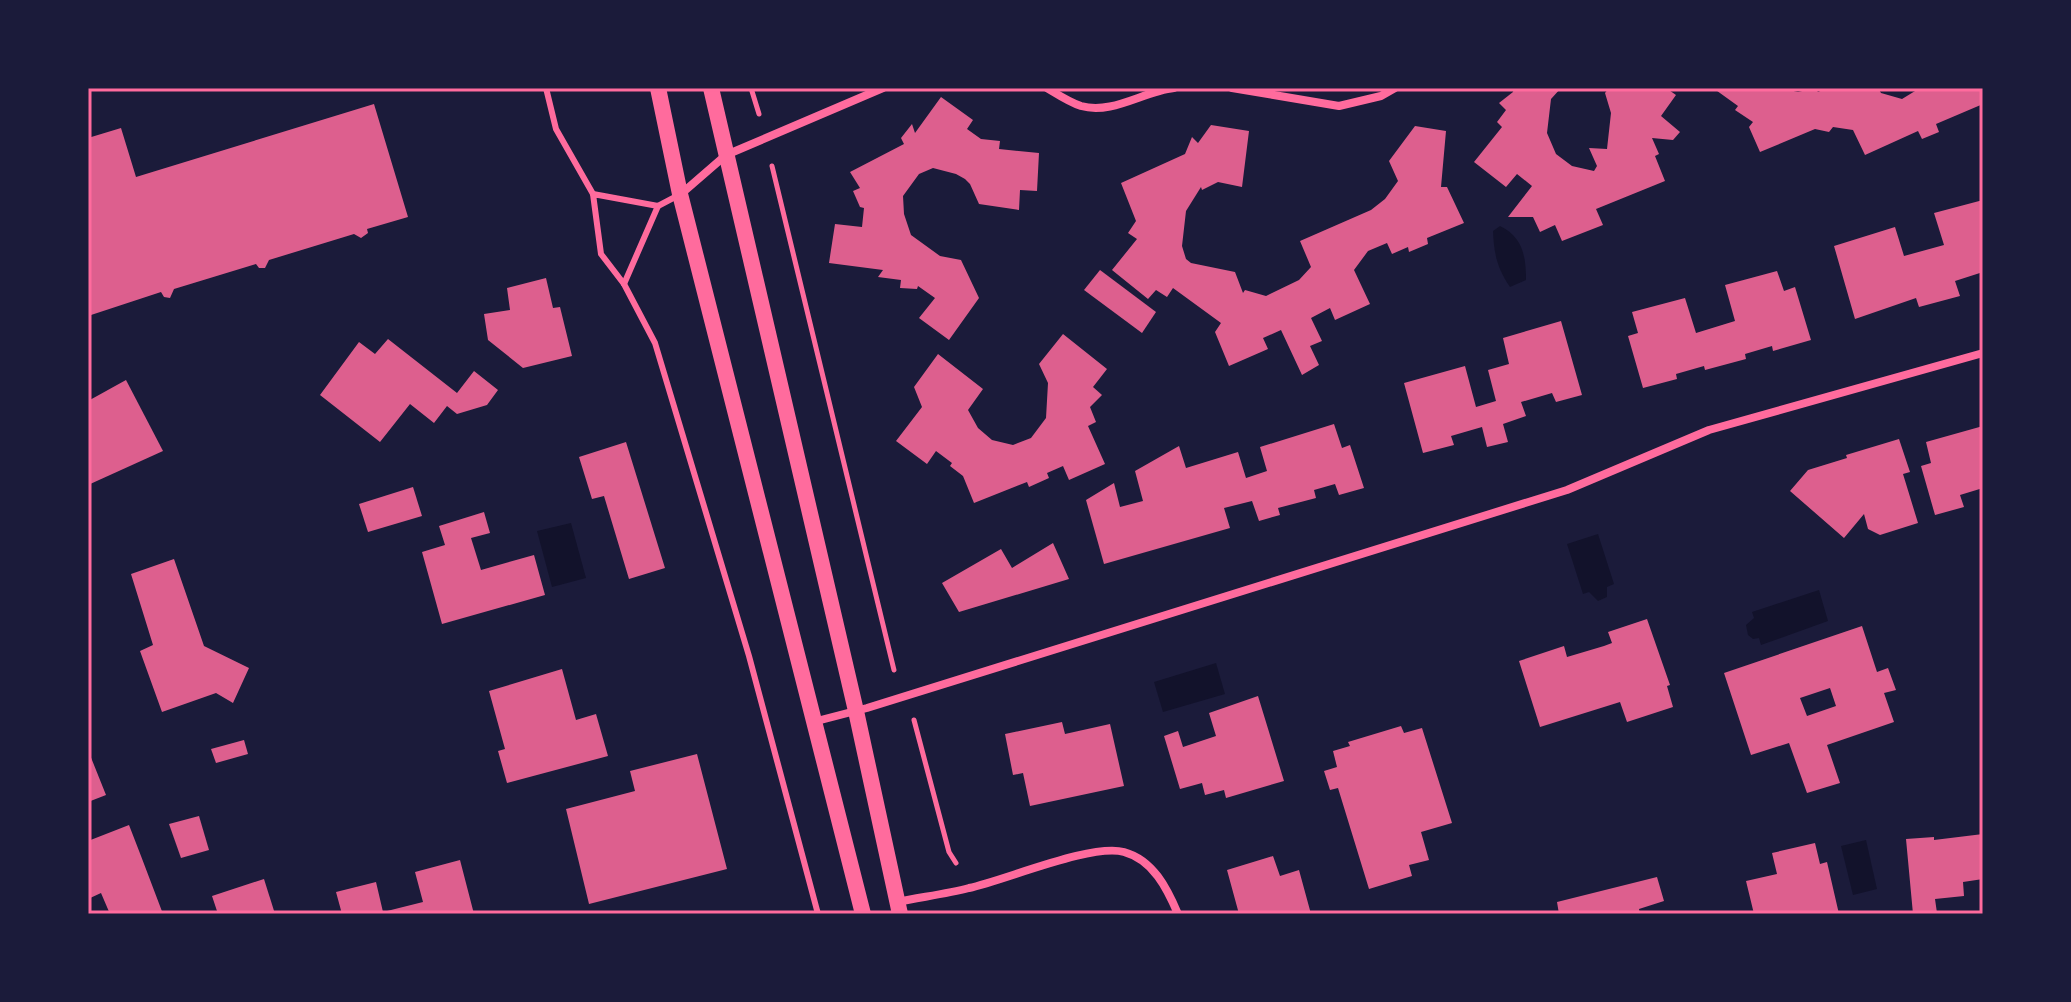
<svg xmlns="http://www.w3.org/2000/svg" width="2071" height="1002" font-family="Figtree,sans-serif">
  <style>
    .water { fill: #12122b }
    .building { fill: #dd5f8e; fill-rule: evenodd }
    .lines { fill: none; stroke-linecap: round; stroke-linejoin: round }
    .path { stroke: #ff6b9d; stroke-width: 5 }
    .service { stroke: #ff6b9d; stroke-width: 6 }
    .minor { stroke: #ff6b9d; stroke-width: 8 }
    .secondary { stroke: #ff6b9d; stroke-width: 16 }
    .neatline { fill: none; stroke: #ff6b9d; stroke-width: 3 }
  </style>
  <rect width="100%" height="100%" fill="#1b1b3a"/>
  <g class="water">
    <path d="M 1500,226 C 1523,237 1526,257 1526,280 L 1510,287 C 1497,268 1494,254 1493,231 Z"/>
    <polygon points="571,523 586,578 552,587 537,531"/>
    <polygon points="1598,534 1614,584 1607,587 1607,597 1598,601 1589,592 1583,594 1567,544"/>
    <polygon points="1819,590 1828,621 1761,645 1759,638 1753,639 1748,635 1746,625 1754,618 1752,612"/>
    <polygon points="1216,663 1225,694 1163,712 1154,682"/>
    <polygon points="1866,840 1877,889 1853,895 1841,846"/>
  </g>
  <g class="building">
    <polygon points="1514,88 1561,88 1551,99 1547,133 1556,154 1572,166 1594,171 1597,166 1589,148 1607,149 1611,113 1605,93 1609,88 1666,88 1676,95 1661,116 1680,132 1673,140 1652,138 1659,154 1655,156 1665,181 1596,209 1603,225 1562,241 1555,225 1540,232 1533,217 1508,217 1532,186 1517,174 1506,187 1474,162 1502,127 1497,122 1506,110 1499,103 1513,92"/>
    <polygon points="1713,88 1780,88 1798,92 1815,88 1818,92 1827,88 1878,88 1881,93 1902,99 1920,88 1983,88 1983,104 1936,124 1939,132 1922,139 1918,131 1865,155 1853,130 1833,127 1829,132 1815,129 1760,152 1749,127 1753,122 1735,110 1738,106"/>
    <polygon points="941,97 973,120 967,129 981,139 1000,141 999,149 1039,153 1037,191 1020,190 1019,210 979,204 970,184 965,179 956,174 933,168 919,174 903,196 904,214 911,235 940,256 961,260 979,298 949,340 919,318 935,298 918,286 917,289 900,288 901,280 878,277 883,270 829,263 835,224 862,227 864,208 860,207 853,191 860,188 850,172 904,144 901,138 912,124 915,133"/>
    <polygon points="374,104 408,217 367,229 368,233 361,238 354,234 269,260 265,268 259,268 256,264 174,289 170,298 164,297 161,292 88,316 88,138 121,128 136,177"/>
    <polygon points="1211,125 1249,131 1242,187 1218,182 1202,190 1201,187 1186,211 1182,246 1186,259 1191,263 1235,272 1243,293 1245,290 1266,296 1299,280 1311,267 1300,241 1371,210 1385,199 1398,181 1389,161 1415,126 1446,131 1441,187 1447,187 1464,223 1427,238 1428,244 1409,252 1408,247 1392,254 1387,243 1368,251 1354,270 1370,304 1335,320 1330,308 1311,318 1322,341 1310,346 1319,365 1302,375 1281,330 1263,338 1268,349 1229,366 1215,332 1221,323 1173,288 1167,297 1156,290 1148,299 1112,270 1137,239 1128,233 1136,221 1121,183 1185,154 1192,137 1198,143"/>
    <polygon points="1983,200 1983,272 1955,281 1960,296 1919,307 1916,298 1855,319 1834,246 1895,227 1904,256 1944,245 1934,213"/>
    <polygon points="1100,270 1156,312 1142,333 1084,290"/>
    <polygon points="1777,271 1784,291 1795,287 1811,340 1773,351 1772,346 1745,354 1746,359 1705,370 1704,366 1676,374 1677,379 1643,388 1628,336 1638,333 1632,312 1685,298 1696,333 1735,321 1725,285"/>
    <polygon points="546,278 553,308 560,307 572,356 523,368 488,340 484,314 510,310 507,288"/>
    <polygon points="1561,321 1582,395 1556,402 1552,393 1521,402 1526,416 1503,424 1508,442 1487,447 1482,427 1451,436 1454,445 1423,453 1404,383 1465,366 1476,407 1496,401 1488,370 1509,364 1503,338"/>
    <polygon points="1063,334 1107,369 1093,387 1102,395 1090,407 1096,422 1088,426 1105,464 1069,480 1063,466 1047,473 1049,478 1029,487 1027,482 974,503 963,476 950,466 952,463 936,451 927,464 896,441 922,407 914,387 938,354 983,389 968,410 978,428 992,440 1013,445 1031,438 1046,418 1048,383 1039,364"/>
    <polygon points="388,339 457,393 474,371 498,390 487,405 457,414 447,406 434,423 410,404 380,442 320,395 359,342 375,354"/>
    <polygon points="126,380 163,451 88,485 88,401"/>
    <polygon points="1334,424 1342,448 1350,445 1364,488 1339,495 1335,484 1314,490 1316,498 1278,508 1280,515 1259,521 1252,501 1224,508 1230,528 1104,564 1086,500 1114,483 1120,507 1143,501 1135,471 1179,446 1186,468 1238,452 1246,478 1267,471 1260,447"/>
    <polygon points="1983,426 1983,488 1960,495 1964,507 1935,515 1921,466 1931,463 1926,442"/>
    <polygon points="1899,439 1910,472 1903,474 1918,523 1880,535 1868,529 1864,514 1844,538 1790,491 1808,470 1847,458 1846,455"/>
    <polygon points="626,442 665,568 629,579 604,496 592,499 579,457"/>
    <polygon points="413,487 422,516 368,532 359,504"/>
    <polygon points="484,512 490,533 471,538 481,570 534,555 545,595 442,624 422,552 445,545 439,526"/>
    <polygon points="1053,543 1069,579 959,612 942,583 1001,549 1012,568"/>
    <polygon points="174,559 204,646 249,668 233,703 216,693 162,712 140,651 153,645 131,574"/>
    <polygon points="1647,619 1670,685 1667,686 1673,707 1627,722 1620,702 1540,727 1519,661 1564,646 1567,657 1604,646 1612,643 1608,632"/>
    <path d="M 1862,626 L 1877,672 L 1888,668 L 1896,690 L 1884,693 L 1894,722 L 1827,745 L 1840,783 L 1807,793 L 1789,743 L 1751,755 L 1724,673 ZM 1830,688 L 1836,706 L 1807,716 L 1800,698 Z"/>
    <polygon points="562,669 576,720 596,714 608,756 507,783 498,751 505,749 489,691"/>
    <polygon points="1258,696 1284,781 1226,798 1224,790 1205,795 1202,783 1180,789 1164,736 1178,731 1183,747 1216,736 1209,713"/>
    <polygon points="1062,722 1065,734 1110,724 1124,786 1030,806 1023,773 1013,775 1005,734"/>
    <polygon points="1401,726 1404,733 1422,728 1452,823 1421,832 1429,860 1409,865 1412,876 1369,889 1338,788 1330,790 1324,771 1337,767 1333,751 1350,746 1348,742"/>
    <polygon points="244,740 248,754 216,763 211,749"/>
    <polygon points="88,750 106,795 88,802"/>
    <polygon points="697,754 727,869 589,904 566,809 635,791 630,771"/>
    <polygon points="199,816 209,850 181,858 169,824"/>
    <polygon points="129,825 141,856 163,914 110,914 101,893 88,899 88,841"/>
    <polygon points="1983,834 1983,879 1963,882 1964,896 1935,899 1937,913 1913,914 1906,839 1934,837 1934,840"/>
    <polygon points="1815,843 1820,864 1827,862 1839,914 1754,914 1746,881 1777,874 1772,853"/>
    <polygon points="1273,856 1280,876 1299,870 1311,914 1239,914 1227,870"/>
    <polygon points="460,860 474,914 342,914 336,892 376,882 383,912 423,902 415,872"/>
    <polygon points="1657,877 1664,901 1639,909 1640,914 1559,914 1557,902"/>
    <polygon points="264,879 275,914 218,914 212,896"/>
  </g>
  <g class="lines">
    <g class="path">
      <polyline points="751,88 759,114"/>
      <polyline points="772,166 894,670"/>
      <polyline points="914,720 949,852 956,863"/>
    </g>
    <g class="service">
      <polyline points="546,88 556,129 593,194"/>
      <polyline points="677,196 658,206 593,194 601,254 624,284 655,343 749,656 818,914"/>
      <polyline points="624,284 658,206"/>
    </g>
    <g class="minor">
      <path d="M 1047,88 C 1057,94 1069,102 1081,106 C 1112,115 1144,91 1174,88"/>
      <polyline points="1232,88 1339,106 1381,96 1395,88"/>
      <polyline points="681,194 726,155 883,88"/>
      <polyline points="813,722 867,708 1567,490 1709,430 1983,353"/>
      <path d="M 897,902 C 921,897 946,894 969,888 C 1006,880 1092,843 1124,852 C 1153,860 1167,888 1178,914"/>
    </g>
    <g class="secondary">
      <polyline points="658,88 680,194 863,914"/>
      <polyline points="711,88 856,711 900,914"/>
    </g>
  </g>
  <rect width="2071" height="1002" fill="none" stroke="#1b1b3a" stroke-width="180"/>
  <rect x="90" y="90" width="1891" height="822" class="neatline"/>
</svg>
